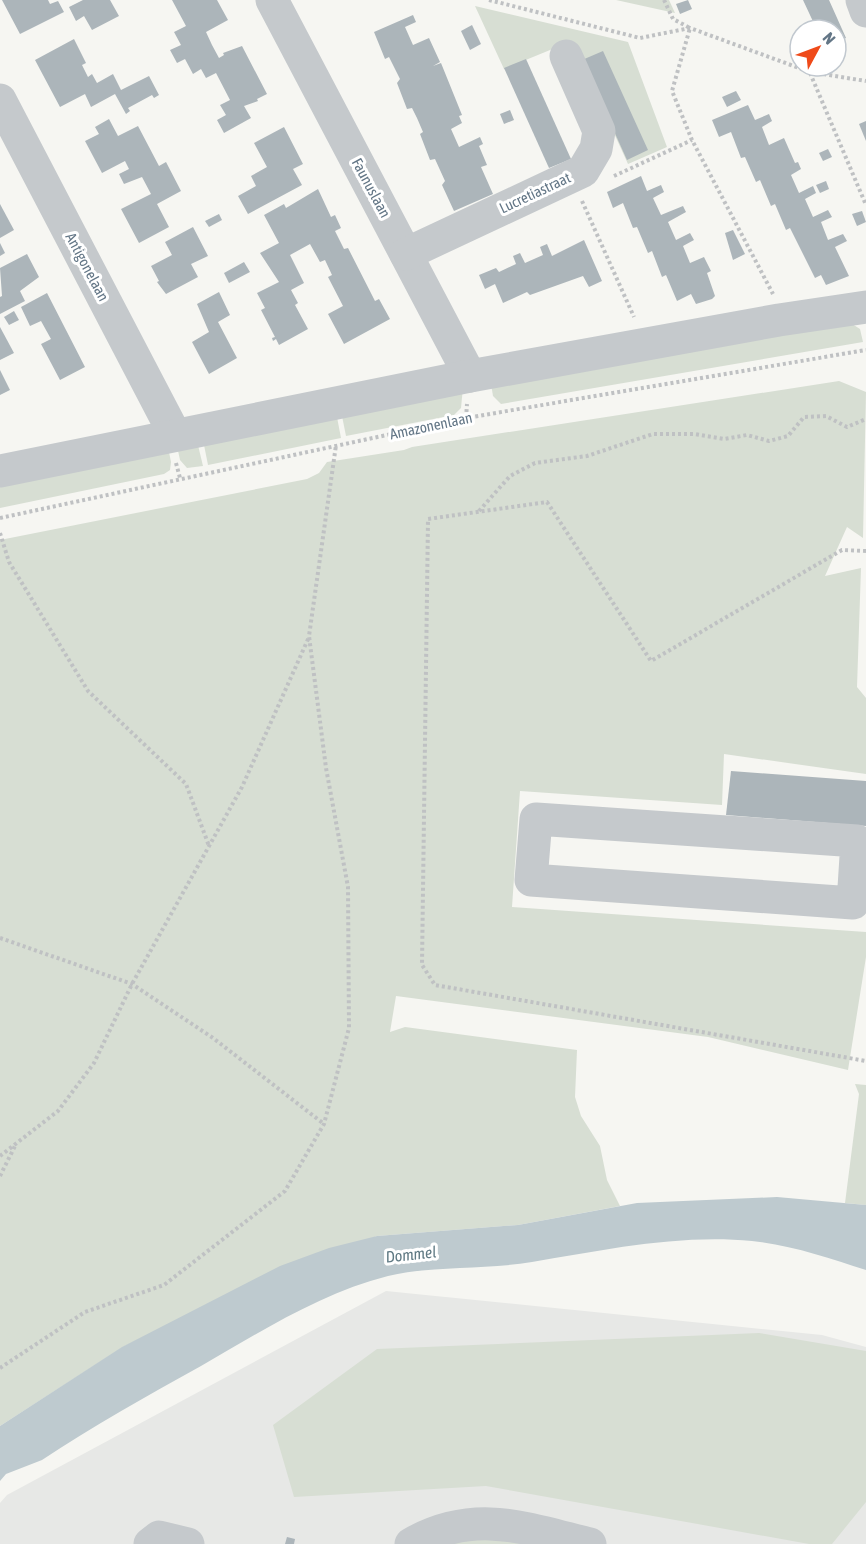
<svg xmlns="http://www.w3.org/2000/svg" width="866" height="1544" font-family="'Asap Condensed',sans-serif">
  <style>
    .built { fill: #e7e8e6 }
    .green { fill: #d7ded3 }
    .water { fill: #becacf }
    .building { fill: #acb5ba }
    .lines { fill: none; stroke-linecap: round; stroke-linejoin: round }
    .path { stroke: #bfc1c3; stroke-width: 4; stroke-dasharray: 3 3; stroke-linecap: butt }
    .minor { stroke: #c5c9cc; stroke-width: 33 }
    .labels { text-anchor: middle; stroke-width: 6; stroke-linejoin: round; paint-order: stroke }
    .street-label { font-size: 15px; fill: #637686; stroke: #fff }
    .water-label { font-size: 16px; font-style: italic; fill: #5f7983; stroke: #fff }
  </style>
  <rect width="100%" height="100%" fill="#f6f6f2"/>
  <polygon class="built" points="386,1291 822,1335 866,1347 866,1544 0,1544 0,1503 7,1495"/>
  <g class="green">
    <polygon points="616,0 669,0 675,13"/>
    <polygon points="475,6 628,42 667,147 628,164 572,41 504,69"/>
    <polygon points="849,322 860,329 863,342 501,404 493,396 491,384"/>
    <polygon points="839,381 866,392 863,538 847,527 825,576 861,568 857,687 866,698 866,774 724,754 722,805 520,791 512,907 866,932 866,957 848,1070 708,1037 396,996 390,1032 405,1027 577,1050 575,1097 581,1116 600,1146 607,1180 620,1206 518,1225 377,1236 175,1321 123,1347 0,1426 0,540 307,479 319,473 327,462 404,450 412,447"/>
    <polygon points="463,387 461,408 454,415 346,436 341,411"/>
    <polygon points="336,412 341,438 208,465 203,440"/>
    <polygon points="197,441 203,466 187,468 180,460 177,446"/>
    <polygon points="168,447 171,462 170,470 164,474 0,508 0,482"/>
    <polygon points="855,1084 866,1085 866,1205 845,1203 859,1094"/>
    <polygon points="759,1333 866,1351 866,1502 832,1544 809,1544 486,1486 294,1497 273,1425 377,1349"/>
    <polygon points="454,1536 548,1544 431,1544"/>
  </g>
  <path class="water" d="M 777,1197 L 866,1205 L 866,1270 C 829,1258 791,1245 752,1241 C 678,1234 605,1250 532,1262 C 485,1270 435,1265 388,1276 C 321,1293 260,1332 201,1366 C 147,1396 93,1426 42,1460 L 6,1474 L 0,1481 L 0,1426 L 122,1347 L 280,1266 L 329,1248 L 377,1236 L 518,1225 L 637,1203 Z"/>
  <g class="building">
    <polygon points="2,0 48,0 50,4 58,1 64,12 20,34"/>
    <polygon points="83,0 110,0 119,16 92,30 84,16 76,21 69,7"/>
    <polygon points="172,0 217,0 228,20 206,32 212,45 219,58 224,55 223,53 242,46 267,94 257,99 258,101 244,106 251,118 224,133 217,120 226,115 220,105 230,100 216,73 206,78 201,69 193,74 185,59 177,63 170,50 181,45 174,32 186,26"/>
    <polygon points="688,0 692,9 680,14 676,4"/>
    <polygon points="803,0 829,0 846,38 836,42 836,30 817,30"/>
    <polygon points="413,15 416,22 405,27 413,45 429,38 440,62 433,66 441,63 462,115 459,116 462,123 451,129 459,147 480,137 483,144 479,146 487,165 481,167 493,194 454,211 442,185 445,181 435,159 430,160 420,134 423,132 417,118 412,108 407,109 397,83 400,79 389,57 385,59 374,32"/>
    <polygon points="472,25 481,44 470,50 461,31"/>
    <polygon points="74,39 86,63 82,65 88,77 92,74 97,83 113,74 121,90 149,76 159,95 154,98 152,95 128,108 130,111 126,114 115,94 91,107 85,94 60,107 35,60"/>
    <polygon points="603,51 648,150 627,160 582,60"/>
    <polygon points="526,59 571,159 549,168 504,68"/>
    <polygon points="736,91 741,100 727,107 722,97"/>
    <polygon points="748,105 755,120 769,114 772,121 762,127 769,145 784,138 795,163 798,162 801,169 791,175 799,193 813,186 816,193 805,199 813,217 828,210 832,217 821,222 828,240 843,234 847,241 835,247 849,276 826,285 821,275 815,278 790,228 786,230 775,204 771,206 760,180 756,182 745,157 741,158 731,132 719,137 712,120"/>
    <polygon points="510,110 514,120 504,124 500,114"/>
    <polygon points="109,119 118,136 138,126 159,166 166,162 181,191 157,204 169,227 139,243 121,209 151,194 142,177 124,184 119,174 129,169 125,161 102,173 85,141 99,134 95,127"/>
    <polygon points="866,121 866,141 859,124"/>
    <polygon points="284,127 303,164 293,169 302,185 248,214 238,196 256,186 251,176 267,167 254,143"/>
    <polygon points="828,149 832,157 823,161 819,153"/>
    <polygon points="641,176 647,191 661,185 664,192 653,198 661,215 683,206 686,212 668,222 676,240 690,233 694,240 683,246 690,263 704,257 711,271 707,273 715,296 712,299 696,304 691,294 677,301 666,275 662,277 652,251 648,253 637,227 633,228 623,203 613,208 607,192"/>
    <polygon points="826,181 829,189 820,193 816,185"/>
    <polygon points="318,189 331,217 335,215 341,228 335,231 344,249 348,248 375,301 379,299 390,319 344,344 328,314 343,306 328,277 332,275 325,260 320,262 310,244 290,255 304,283 291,290 298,303 295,305 308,329 279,345 276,339 273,341 272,338 275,337 261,310 265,308 257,293 279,282 260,253 279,243 264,215 284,204 286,208"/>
    <polygon points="0,204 14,230 0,238"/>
    <polygon points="862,211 866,222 857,226 852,214"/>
    <polygon points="219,214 222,220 209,227 205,221"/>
    <polygon points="193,227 208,256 191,264 198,277 166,294 157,282 159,281 151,266 172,255 165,242"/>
    <polygon points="733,230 745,254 733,260 725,233"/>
    <polygon points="584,240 602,281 589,287 583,276 530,295 527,292 503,303 495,284 485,289 479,275 496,268 499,272 516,264 513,256 520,253 525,263 543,255 540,247 547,244 552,256"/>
    <polygon points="0,243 5,253 0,256"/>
    <polygon points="27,254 39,277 20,291 25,301 0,314 0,297 2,296 0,268"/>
    <polygon points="244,262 250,272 229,283 224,273"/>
    <polygon points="219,292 230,315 218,322 237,358 209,374 192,342 209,332 197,304"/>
    <polygon points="47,293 85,367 60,380 41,344 51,339 41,321 30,326 21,307"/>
    <polygon points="14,311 19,320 9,325 4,317"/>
    <polygon points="0,327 14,353 0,360"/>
    <polygon points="0,370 10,390 0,395"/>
    <polygon points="731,771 866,781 866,826 726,815"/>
    <polygon points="287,1537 295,1539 294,1544 285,1544"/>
  </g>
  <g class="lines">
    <g class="path">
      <polyline points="489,0 640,38 690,28 810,72 866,81"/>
      <polyline points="664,0 673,19 690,28 672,91 692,140 773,294"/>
      <polyline points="810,73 866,205"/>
      <polyline points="614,176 692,140"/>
      <polyline points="582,201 634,317"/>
      <polyline points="466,418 467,404"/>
      <polyline points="176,463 180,478"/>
      <polyline points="479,511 510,476 535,463 587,456 653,434 694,434 724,439 747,435 769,441 788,436 804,417 826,416 847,427 866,419"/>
      <polyline points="0,518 466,418 866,350"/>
      <polyline points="0,533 9,562 88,691 186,784 209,846"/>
      <polyline points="866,551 842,550 651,661 547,502 428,519 422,965 435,985 866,1061"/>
      <polyline points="0,938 132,984 213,1038 324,1124"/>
      <polyline points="0,1156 58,1111 94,1063 132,984 242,787 309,637"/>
      <polyline points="0,1176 16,1144"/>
      <polyline points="0,1368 85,1312 164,1285 285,1191 324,1124 349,1028 348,887 326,768 309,636 336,445"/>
    </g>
    <g class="minor">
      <polyline points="272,0 470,376"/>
      <polyline points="862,0 866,11"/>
      <polyline points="0,100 175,435"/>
      <polyline points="406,254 583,171 596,149 599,131 566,56"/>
      <polyline points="0,471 470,376 779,320 866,307"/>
      <polygon points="536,819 857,841 853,903 531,880"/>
      <polyline points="150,1544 159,1537 188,1544"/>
      <path d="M 411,1544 C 474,1508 525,1528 590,1544"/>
    </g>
  </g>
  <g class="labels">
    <g class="street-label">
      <text transform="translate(371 188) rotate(62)" y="5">Faunuslaan</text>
      <text transform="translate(535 193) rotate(-25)" y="5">Lucretiastraat</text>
      <text transform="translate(87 267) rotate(62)" y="5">Antigonelaan</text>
      <text transform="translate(431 426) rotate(-12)" y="5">Amazonenlaan</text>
    </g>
    <g class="water-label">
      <text transform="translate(411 1254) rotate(-6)" y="6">Dommel</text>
    </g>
  </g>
  <g transform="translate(818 48) rotate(49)"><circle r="28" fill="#ffffff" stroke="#c1c8cf" stroke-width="1.5"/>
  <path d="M0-4.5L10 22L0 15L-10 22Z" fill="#ef4a19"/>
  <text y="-9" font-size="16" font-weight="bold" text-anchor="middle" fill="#637686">N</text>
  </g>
</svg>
